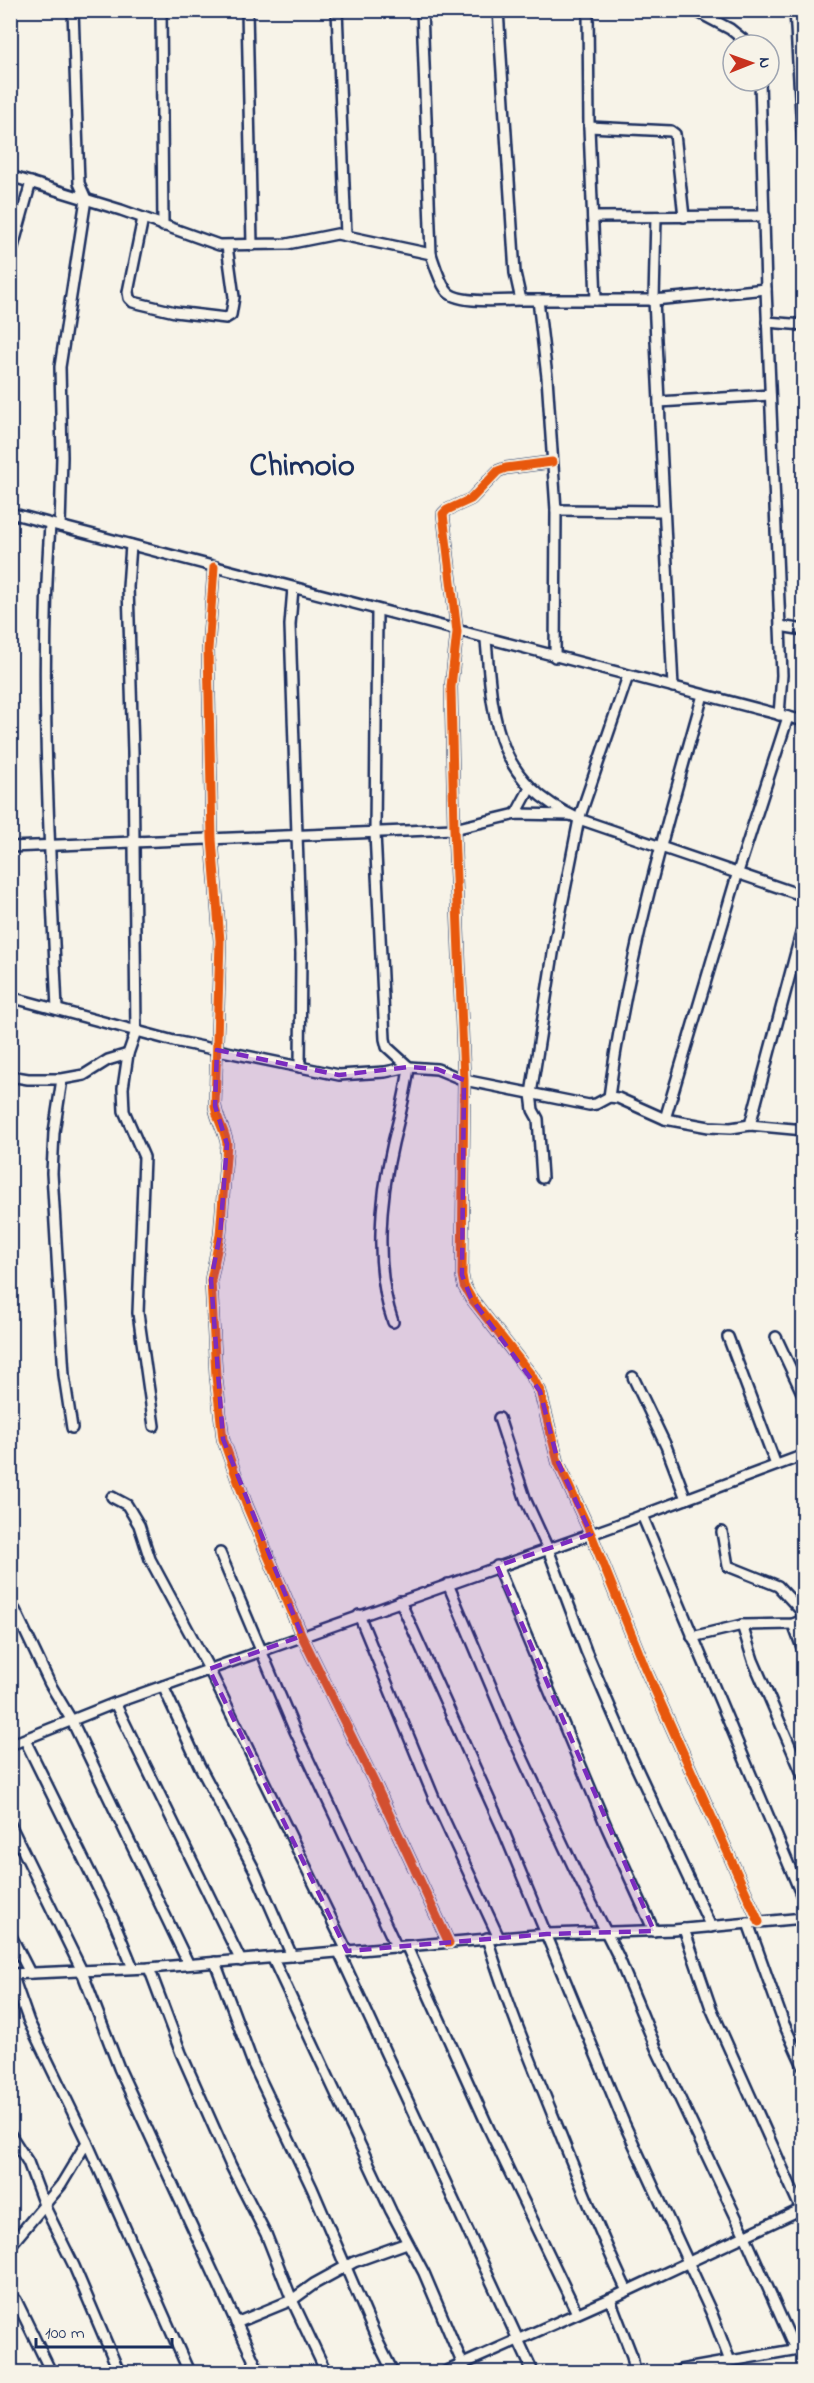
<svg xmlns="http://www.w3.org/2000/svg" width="814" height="2383" font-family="'Indie Flower',sans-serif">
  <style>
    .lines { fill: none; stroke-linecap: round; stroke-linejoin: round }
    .minor-casing { stroke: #1b2f5e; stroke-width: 14 }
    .minor { stroke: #f7f3e8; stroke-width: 9 }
    .cycleway-casing { stroke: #f7f3e8; stroke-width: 13 }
    .cycleway { stroke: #e8590c; stroke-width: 9 }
    .marked { fill: #7b2cbf; fill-opacity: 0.2; stroke: #7b2cbf; stroke-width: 4.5; stroke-dasharray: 12 8; stroke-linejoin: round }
    .labels { text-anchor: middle; stroke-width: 6; stroke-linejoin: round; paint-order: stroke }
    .town-label { font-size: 33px; font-weight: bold; fill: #1b2f5e; stroke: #f7f3e8 }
  </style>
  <rect width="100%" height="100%" fill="#f7f3e8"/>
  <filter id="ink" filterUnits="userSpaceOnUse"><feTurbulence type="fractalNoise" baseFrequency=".0167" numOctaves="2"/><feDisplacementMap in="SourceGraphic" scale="12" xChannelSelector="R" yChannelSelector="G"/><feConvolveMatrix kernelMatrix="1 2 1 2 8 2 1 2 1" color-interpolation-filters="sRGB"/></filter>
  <g filter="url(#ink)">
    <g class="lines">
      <defs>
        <g id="minor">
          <polyline points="161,10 163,226"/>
          <polyline points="247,10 252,245"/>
          <polyline points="337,10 346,235"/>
          <polyline points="422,10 431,254"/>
          <polyline points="498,10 515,273 521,300 654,300 766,289"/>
          <polyline points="588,10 589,127 596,300"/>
          <polyline points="694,10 730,29 750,45"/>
          <polyline points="795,10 804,166"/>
          <polyline points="760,81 766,289 782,675 779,715"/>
          <polyline points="589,127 671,131 675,134 684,217"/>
          <path d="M 10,176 L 121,210 L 219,245 L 287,244 L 337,234 L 431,254 C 435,266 439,280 446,290 C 455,305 504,300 521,300"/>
          <polyline points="593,217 765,216"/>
          <polyline points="656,217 654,300 673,687"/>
          <polyline points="143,218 128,292 129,298 133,302 175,312 226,318 231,315 234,297 227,246"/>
          <polyline points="10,258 31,182"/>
          <polyline points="538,300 547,377 556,510 555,657"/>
          <polyline points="767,322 804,325"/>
          <polyline points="659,402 770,395"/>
          <polyline points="552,462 506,468 498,471 471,499 447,510 443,514 457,632 451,687 454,829 464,1080 462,1275 464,1286 471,1298 532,1376 540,1391 558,1462 591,1534 645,1668 759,1922"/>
          <polyline points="556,510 664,511"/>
          <polyline points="10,513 804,721"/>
          <path d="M 50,524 C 39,685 50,848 57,1009"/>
          <polyline points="60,526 62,457 60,367 86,199 79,183 73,10"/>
          <polyline points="131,545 128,587 133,752 136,1031 128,1054 123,1088 124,1111 144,1157 138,1313 154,1426"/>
          <path d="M 214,567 L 208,650 L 212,839 L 220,941 L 215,1106 C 217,1121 225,1130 227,1144 L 220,1235 L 211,1280 L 216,1377 L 223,1439 L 246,1504 L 302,1636 L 376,1786 L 449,1943"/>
          <polyline points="293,588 290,625 301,954 300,1067"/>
          <path d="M 377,611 L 375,833 L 385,1039 L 387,1047 L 409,1067 C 406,1093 399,1118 393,1143 C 380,1199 374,1267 393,1322"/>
          <polyline points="780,626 804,630"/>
          <path d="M 486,640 C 493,722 495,781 579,819 L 804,896"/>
          <polyline points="516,814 530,788"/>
          <polyline points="10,847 454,829 516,814 570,815"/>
          <polyline points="10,997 174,1041 339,1075 385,1072 409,1067 437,1069 464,1080 589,1105 596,1104 609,1097 618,1098 665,1119 709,1127 731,1128 750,1125 804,1130"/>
          <polyline points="10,1076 28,1079 62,1079 84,1075 108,1060 128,1054"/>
          <polyline points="62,1079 54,1132 52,1173 64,1375 72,1428"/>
          <path d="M 609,1097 C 627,960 665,828 703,695"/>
          <polyline points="665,1119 738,872 788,717"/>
          <polyline points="750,1125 804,922"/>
          <polyline points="542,1178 538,1119 533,1110 531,1094 555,941 579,819 628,676"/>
          <polyline points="728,1337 776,1465"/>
          <polyline points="776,1337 804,1397"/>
          <polyline points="633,1377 666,1446 686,1499"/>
          <polyline points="499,1418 526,1501 548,1549 586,1651 632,1758 711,1927"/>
          <polyline points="112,1497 127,1505 139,1525 150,1559 209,1669 347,1951"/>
          <polyline points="642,1515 804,1901"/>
          <polyline points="722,1532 728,1566 778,1586 804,1614"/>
          <polyline points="220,1553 295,1731 397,1948"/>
          <polyline points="497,1566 607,1828 654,1931"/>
          <polyline points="448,1584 509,1729 575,1870 618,1956 656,2048 745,2236 795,2349"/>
          <polyline points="400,1601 504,1832 624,2123 712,2314 730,2361"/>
          <polyline points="15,1610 50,1684 72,1721 188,1963"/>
          <polyline points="359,1615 434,1798 499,1938"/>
          <polyline points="793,1624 804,1653"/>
          <polyline points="742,1625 753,1660 804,1778"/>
          <polyline points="692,1637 742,1625 793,1624 804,1619"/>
          <polyline points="163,1686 199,1765 254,1869 292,1956"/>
          <polyline points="115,1703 241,1961"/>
          <polyline points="25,1740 113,1919 133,1968"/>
          <polyline points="10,1745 115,1703 611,1527 804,1455"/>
          <polyline points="10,1824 81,1969 119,2068 259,2372"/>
          <polyline points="748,1923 784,2024 804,2068"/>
          <polyline points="684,1929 711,2008 803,2214"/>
          <polyline points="10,1934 30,1973"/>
          <path d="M 487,1938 C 506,2000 530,2059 554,2118 C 577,2176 600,2234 627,2291"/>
          <polyline points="407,1947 489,2129 577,2313"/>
          <polyline points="339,1952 533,2372"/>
          <polyline points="273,1959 391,2211 424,2273 466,2372"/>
          <polyline points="215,1962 253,2064 312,2188 378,2342 393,2372"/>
          <polyline points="149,1968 181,2053 231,2166 266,2234 292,2300 326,2372"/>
          <polyline points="10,1974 149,1968 547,1934 674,1930 804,1918"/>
          <polyline points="12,1974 29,2022 87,2142 189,2372"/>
          <polyline points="10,2134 28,2162 44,2205 74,2266 119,2372"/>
          <polyline points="10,2246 61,2185 87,2142"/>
          <polyline points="10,2297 16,2300 51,2372"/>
          <polyline points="610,2299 632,2356 635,2372"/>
          <polyline points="236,2323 292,2300 314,2284 354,2262 407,2243"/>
          <polyline points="680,2370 804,2348"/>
          <polyline points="445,2372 610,2299 804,2208"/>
        </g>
      </defs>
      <use href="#minor" class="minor-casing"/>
      <use href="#minor" class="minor"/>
      <defs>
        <g id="cycleway">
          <polyline points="552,462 506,468 498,471 471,499 447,510 443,514 457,632 451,687 454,829 464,1080 462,1275 464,1286 471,1298 532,1376 540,1391 558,1462 591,1534 645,1668 759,1922"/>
          <path d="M 214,567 L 208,650 L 212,839 L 220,941 L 215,1106 C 217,1121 225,1130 227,1144 L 220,1235 L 211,1280 L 216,1377 L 223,1439 L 246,1504 L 302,1636 L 376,1786 L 449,1943"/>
        </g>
      </defs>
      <use href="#cycleway" class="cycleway-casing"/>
      <use href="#cycleway" class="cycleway"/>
    </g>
  </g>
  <path class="marked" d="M 217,1050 L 339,1075 L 409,1067 L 437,1069 L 464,1080 L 462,1275 L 471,1298 L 540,1391 L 558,1462 L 591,1534 L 497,1566 L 654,1931 L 547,1934 L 347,1951 L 209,1669 L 302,1636 L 223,1439 L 211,1280 L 220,1235 L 227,1144 L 215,1106 Z"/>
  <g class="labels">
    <g class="town-label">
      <text x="302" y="475">Chimoio</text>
    </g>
  </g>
  <rect width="814" height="2383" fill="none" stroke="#f7f3e8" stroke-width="36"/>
  <rect x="18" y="18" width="778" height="2347" fill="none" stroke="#1b2f5e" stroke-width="2" filter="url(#ink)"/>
  <g transform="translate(751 63) rotate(89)"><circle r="28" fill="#f7f3e8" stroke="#9fa5b1" stroke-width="1.5"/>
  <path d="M0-4.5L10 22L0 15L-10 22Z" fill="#c8321e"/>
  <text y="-9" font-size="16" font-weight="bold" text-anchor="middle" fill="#1b2f5e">N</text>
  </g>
  <path d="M36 2338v9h136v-9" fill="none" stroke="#1b2f5e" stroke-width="3"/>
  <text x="45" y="2338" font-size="18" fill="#1b2f5e" stroke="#f7f3e8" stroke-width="4.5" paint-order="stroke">100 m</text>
</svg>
